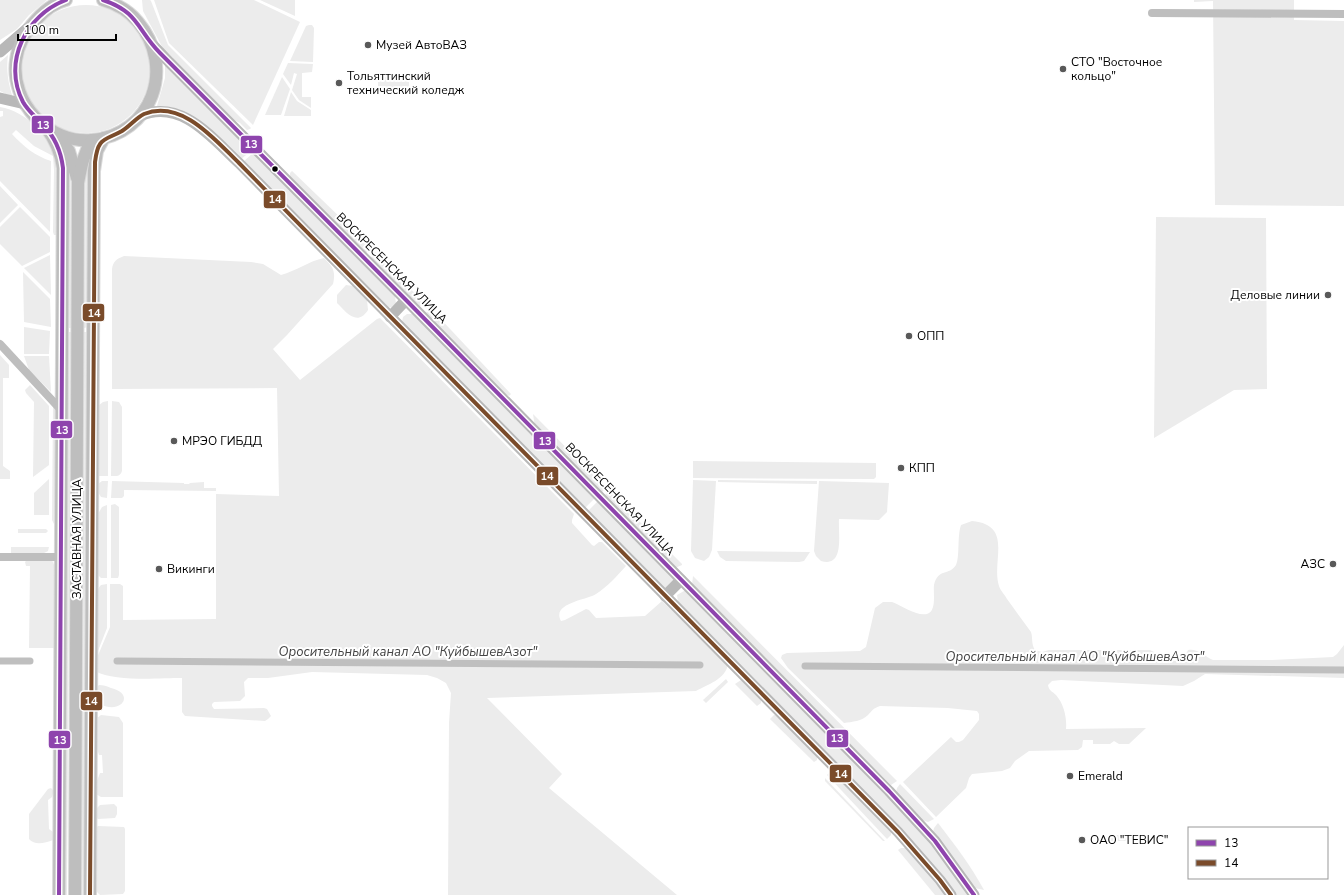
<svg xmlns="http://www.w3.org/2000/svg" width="1344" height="895" font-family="'Nunito Sans',sans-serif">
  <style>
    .green { fill: #ececec }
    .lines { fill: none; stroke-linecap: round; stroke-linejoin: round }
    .canal { stroke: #bfbfbf; stroke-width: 7 }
    .primary-casing { stroke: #dbdbdb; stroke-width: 14 }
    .minor { stroke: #bebebe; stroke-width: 8 }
    .secondary { stroke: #b8b8b8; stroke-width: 11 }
    .primary { stroke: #bebebe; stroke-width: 12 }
    .bus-1-casing { stroke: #fff; stroke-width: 7 }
    .bus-2-casing { stroke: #fff; stroke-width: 7 }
    .bus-1 { stroke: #8e44ad; stroke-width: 4 }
    .bus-2 { stroke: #7a4b2a; stroke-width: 4 }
    .poi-dot { fill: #595959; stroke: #fff; stroke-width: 1.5 }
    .bus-dot { fill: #000; stroke: #fff; stroke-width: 1.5 }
    .labels { text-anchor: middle; stroke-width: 4; stroke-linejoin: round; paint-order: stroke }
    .poi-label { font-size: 12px; fill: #000; stroke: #fff; text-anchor: start }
    .street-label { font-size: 12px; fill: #000; stroke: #fff }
    .water-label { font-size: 13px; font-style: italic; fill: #444; stroke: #fff }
    .line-badge { stroke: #fff; stroke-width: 1.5 }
    .badge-label { font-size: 11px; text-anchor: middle; font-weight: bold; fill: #fff }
  </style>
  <rect width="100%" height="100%" fill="#fff"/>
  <g class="green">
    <polygon points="0,0 47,0 29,15 17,29 0,40"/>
    <polygon points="142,0 150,0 151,1 168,45 251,128 250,129 247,130 240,123 228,117 166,54 143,11"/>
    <polygon points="154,0 254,0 300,22 253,125 169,43"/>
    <polygon points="260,0 295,0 295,16"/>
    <polygon points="1194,0 1294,0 1294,20 1344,21 1344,206 1215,205 1213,1 1194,2"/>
    <circle cx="86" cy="69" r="64"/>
    <polygon points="309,25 312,25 314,28 313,62 290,61 306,26"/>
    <path d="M 8,55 C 6,70 8,83 13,98 L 0,91 L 0,62 Z"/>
    <polygon points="288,63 313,64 312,72 302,73 302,97 311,97 311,108 299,100 292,90 297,74 294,73 291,85 283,74"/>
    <polygon points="165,64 251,151 240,160 181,110 170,107 157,106 165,78"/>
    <polygon points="378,73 409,74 409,93 378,93"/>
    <polygon points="282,77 290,89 281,115 265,115"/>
    <polygon points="291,92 297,101 311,110 311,116 284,116"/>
    <path d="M 0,107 C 26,111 53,138 58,164 C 60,176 57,190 57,201 C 57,212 59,225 56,235 L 54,235 L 53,232 L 54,170 L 53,156 L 34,146 L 16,130 L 12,134 C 23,146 35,156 51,161 L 50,232 L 0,181 L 0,117 L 3,116 L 3,111 L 0,111 Z"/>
    <polygon points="253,153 395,296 396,304 392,307 388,308 243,162"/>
    <polygon points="87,167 89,169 88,327 84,328 85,169"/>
    <polygon points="292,171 372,248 366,253 290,176 290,173"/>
    <polygon points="70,172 71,176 71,328 67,328 69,173"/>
    <polygon points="0,186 18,205 0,223"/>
    <polygon points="20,207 50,237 50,252 22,266 0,244 0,227"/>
    <polygon points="1156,217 1266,218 1267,389 1234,390 1154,438"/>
    <polygon points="375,252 426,305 419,306 371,258"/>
    <polygon points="50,255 51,295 24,268"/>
    <path d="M 124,256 L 251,262 L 263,264 L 281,275 C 296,271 309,261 324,258 C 333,267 336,271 333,284 L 287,335 L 273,349 L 300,380 L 377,319 L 380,318 L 574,514 L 572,520 L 572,523 L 592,545 L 594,546 L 599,542 L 602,542 L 626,566 C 617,576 607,587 596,594 C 587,600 551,603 561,621 L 565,620 L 586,609 L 589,610 L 596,618 L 645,616 L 662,601 L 728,664 C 726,679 707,685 696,691 L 487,698 L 562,774 L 549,788 L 677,895 L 448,895 L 449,723 L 451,693 L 446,683 L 437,678 L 427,675 L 312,672 L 268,678 L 248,678 L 244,682 L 245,696 L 240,701 L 214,702 L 212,704 L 212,706 L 214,709 L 264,708 L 267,709 L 271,716 L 268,719 L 265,721 L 185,716 L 182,712 L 182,678 C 159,678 115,682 95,671 L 96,660 L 110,627 L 110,584 L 120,584 L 123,586 L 123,620 L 216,619 L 216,494 L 279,496 L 277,388 L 112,389 L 112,269 C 113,262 116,259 124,256 Z"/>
    <polygon points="23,272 50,299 51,327 24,322"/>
    <path d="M 346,285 L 353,286 L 367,300 L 368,310 C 357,327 346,312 337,303 L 337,295 Z"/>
    <polygon points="427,312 431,312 436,314 511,394 509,396 500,391 426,313"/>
    <polygon points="407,314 413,314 595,498 585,508 402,322 403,317"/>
    <polygon points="24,327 50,331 49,354 24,354"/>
    <polygon points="67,332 71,332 67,895 64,895"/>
    <polygon points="84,332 88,332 85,895 81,895"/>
    <polygon points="0,355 9,365 9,378 3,378 3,466 10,471 10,479 0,479"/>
    <polygon points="24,356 49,356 51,392 29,370"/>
    <polygon points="30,385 49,406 49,465 33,477 34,402 26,393 25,390"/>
    <polygon points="108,401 108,476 97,476 98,406 103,402"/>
    <path d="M 112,401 L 119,402 L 122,407 L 122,471 C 120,477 116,476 111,476 Z"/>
    <polygon points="53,405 56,408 56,524 54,524 52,520"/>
    <polygon points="533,414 606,488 601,493 535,427"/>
    <polygon points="693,461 876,463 876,477 874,479 693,478"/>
    <polygon points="49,479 49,515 34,515 34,493"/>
    <polygon points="693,480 716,481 712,550 709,557 704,561 695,558 691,551"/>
    <polygon points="718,480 817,481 817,484 718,482"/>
    <polygon points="102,481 108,481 107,498 101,497 98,492 98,484"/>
    <polygon points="112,481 184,483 184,484 189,484 190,483 204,482 204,488 216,488 216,491 124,490 124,496 122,498 111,498"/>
    <path d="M 819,481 L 889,483 L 887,512 L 879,520 L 839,519 C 838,534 845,568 821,561 L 816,556 L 814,551 Z"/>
    <polygon points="609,491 682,564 682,565 675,568 604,496"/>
    <polygon points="598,501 674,579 674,581 670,588 664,588 588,511"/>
    <polygon points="115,504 119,507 119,575 118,578 111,578 111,505"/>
    <polygon points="107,505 107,578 101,578 98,575 98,514 102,507"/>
    <path d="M 972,521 C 1014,525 991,561 999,586 C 1000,590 1005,595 1007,599 C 1015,610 1023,621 1031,632 C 1033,638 1031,644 1035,650 L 1042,652 L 1049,650 L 1150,650 L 1171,660 L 1179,662 L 1183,660 L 1188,650 C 1198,648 1205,657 1213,660 L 1272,660 L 1333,657 L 1337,654 L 1344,645 L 1344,678 L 1205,674 L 1194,681 L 1183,686 L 1061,680 L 1052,681 L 1048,685 C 1049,691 1052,691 1056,695 C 1064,704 1067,718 1066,729 L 1146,728 L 1129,744 L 1119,744 L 1114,741 L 1110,744 L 1093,744 L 1093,740 L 1083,740 L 1082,747 L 1078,750 L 1029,751 L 1015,761 L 1010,768 L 1002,771 L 972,774 L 969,778 L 966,788 L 936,817 L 903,782 L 951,737 L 956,742 L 959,742 L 963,740 L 979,720 L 979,714 L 977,711 L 948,708 L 880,706 C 872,709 873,710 868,715 C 862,721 852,722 844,723 L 788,668 L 781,658 L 782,655 L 787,653 L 860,651 L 866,647 L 875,608 L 883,602 C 886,602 889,602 892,602 C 903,606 915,616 927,614 C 937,611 933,593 934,585 C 938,568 949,576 956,565 C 960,557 957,536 961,525 Z"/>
    <polygon points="18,529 46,529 48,531 46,533 18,533"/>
    <polygon points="11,547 49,547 48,551 44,553 11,553"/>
    <polygon points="717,551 810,552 804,561 799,562 726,561 720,557"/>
    <polygon points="52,560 55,567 54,648 29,648 30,566 26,566 25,562 26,561"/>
    <polygon points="693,576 897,781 891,785 692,585"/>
    <polygon points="107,584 107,628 96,656 97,590 101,585"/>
    <polygon points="684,591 686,591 907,816 934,846 969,895 955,895 678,602 677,595"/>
    <polygon points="726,679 728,682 706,703 703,700"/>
    <polygon points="741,680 761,699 761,703 757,706 735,684"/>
    <path d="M 99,685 C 103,685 107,686 111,688 C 136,694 121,715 100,704 L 96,699 L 96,688 Z"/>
    <polygon points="101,715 119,717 123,723 123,797 101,797 96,794 95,786 100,773 103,773 102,755 99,755 96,745 96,719"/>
    <polygon points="774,715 777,715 817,756 817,760 814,762 770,719"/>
    <polygon points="833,772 891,830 891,835 887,839 827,775 829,773"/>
    <polygon points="825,778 885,841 883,841 825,781"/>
    <polygon points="900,784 934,819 928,822 922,820 896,792 897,788"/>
    <path d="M 51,788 L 54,791 L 52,797 L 48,800 L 49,829 L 53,832 L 53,840 C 45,843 35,846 29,839 L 29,814 L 48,789 Z"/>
    <polygon points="114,804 117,807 117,814 115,818 98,819 96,817 96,809 100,805"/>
    <path d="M 938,823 C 955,845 971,866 984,890 L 975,888 L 933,832 L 934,828 Z"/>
    <polygon points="98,826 124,827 125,829 125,891 123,894 100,895 95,890 96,828"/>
    <rect x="1109" y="835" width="21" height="6"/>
    <polygon points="901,848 907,848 945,895 935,895 898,850"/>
  </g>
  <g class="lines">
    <g class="canal">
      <polyline points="0,661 30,661"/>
      <polyline points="117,661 700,665"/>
      <polyline points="805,666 1344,670"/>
    </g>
    <defs>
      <g id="primary">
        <path d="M 66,0 C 54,3 44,11 36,20 C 26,31 18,44 16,60 C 10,103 49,144 92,140 C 152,135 176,67 138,22 C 129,11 117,4 103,0"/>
        <path d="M 45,126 C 55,139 61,152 63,168 L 59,895"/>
        <polyline points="58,136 69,151 77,178"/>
        <path d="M 75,895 L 78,183 C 81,168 83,154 92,140"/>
        <polyline points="90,895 94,171 97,151 104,138"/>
      </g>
    </defs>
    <use href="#primary" class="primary-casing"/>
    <g class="minor">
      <polyline points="1152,13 1344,14"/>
      <polyline points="0,344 62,411"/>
      <polyline points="0,557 61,557"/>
    </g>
    <g class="secondary">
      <polyline points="152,44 169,62 406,300 889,791 935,841 974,895"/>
      <polyline points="0,52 28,28"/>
      <polyline points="0,98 25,104"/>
      <path d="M 140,116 C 181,98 212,138 239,163 L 898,832 L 940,880 L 951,895"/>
      <polyline points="390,317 406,300"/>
      <polyline points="665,596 681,580"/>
    </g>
    <use href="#primary" class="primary"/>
    <defs>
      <g id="bus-1">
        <path d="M 103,0 C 139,12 137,30 160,53 L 406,300 L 889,791 L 935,841 L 974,895"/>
        <path d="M 59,895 L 63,168 C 61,151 55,137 43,125 C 36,117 28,111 23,102 C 2,62 26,15 66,0"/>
      </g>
      <path id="bus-2" d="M 90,895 L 95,162 C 98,137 104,141 122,131 C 130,126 136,118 144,114 C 182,99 215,140 239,163 L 898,832 L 940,880 L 951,895"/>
    </defs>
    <use href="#bus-1" class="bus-1-casing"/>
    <use href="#bus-2" class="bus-2-casing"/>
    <use href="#bus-1" class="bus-1"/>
    <use href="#bus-2" class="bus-2"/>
  </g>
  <g class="poi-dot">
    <circle cx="368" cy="45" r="4"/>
    <circle cx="1063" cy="69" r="4"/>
    <circle cx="339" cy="83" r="4"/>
    <circle cx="1328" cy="295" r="4"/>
    <circle cx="909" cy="336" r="4"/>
    <circle cx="174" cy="441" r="4"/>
    <circle cx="901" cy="468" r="4"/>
    <circle cx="1333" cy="564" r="4"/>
    <circle cx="159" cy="569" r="4"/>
    <circle cx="1070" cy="776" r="4"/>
    <circle cx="1082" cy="840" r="4"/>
  </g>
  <circle class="bus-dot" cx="275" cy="169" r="3.5"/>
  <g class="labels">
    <g class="poi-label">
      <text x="376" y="49">Музей АвтоВАЗ</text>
      <text x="1071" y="66">СТО "Восточное<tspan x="1071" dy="14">кольцо"</tspan></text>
      <text x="347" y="80">Тольяттинский<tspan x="347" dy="14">технический коледж</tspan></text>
      <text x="1320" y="299" text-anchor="end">Деловые линии</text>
      <text x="917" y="340">ОПП</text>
      <text x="182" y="445">МРЭО ГИБДД</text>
      <text x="909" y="472">КПП</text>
      <text x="1325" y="568" text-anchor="end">АЗС</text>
      <text x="167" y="573">Викинги</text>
      <text x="1078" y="780">Emerald</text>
      <text x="1090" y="844">ОАО "ТЕВИС"</text>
    </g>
    <g class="street-label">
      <text transform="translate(392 268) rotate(45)" y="4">ВОСКРЕСЕНСКАЯ УЛИЦА</text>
      <text transform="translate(620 499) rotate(46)" y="4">ВОСКРЕСЕНСКАЯ УЛИЦА</text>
      <text transform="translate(77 539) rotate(-90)" y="4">ЗАСТАВНАЯ УЛИЦА</text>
    </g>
    <g class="water-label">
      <text x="408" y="656">Оросительный канал АО "КуйбышевАзот"</text>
      <text x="1075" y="661">Оросительный канал АО "КуйбышевАзот"</text>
    </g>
  </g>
  <g class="line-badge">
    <rect x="31" y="115" width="23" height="19" rx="4" fill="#8e44ad"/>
    <rect x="240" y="135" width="23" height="19" rx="4" fill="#8e44ad"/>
    <rect x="263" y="190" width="23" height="19" rx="4" fill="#7a4b2a"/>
    <rect x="82" y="303" width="23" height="19" rx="4" fill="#7a4b2a"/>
    <rect x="50" y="420" width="23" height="19" rx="4" fill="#8e44ad"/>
    <rect x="533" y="431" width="23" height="19" rx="4" fill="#8e44ad"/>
    <rect x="536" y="466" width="23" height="20" rx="4" fill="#7a4b2a"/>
    <rect x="80" y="691" width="23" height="20" rx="4" fill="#7a4b2a"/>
    <rect x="826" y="729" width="23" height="19" rx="4" fill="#8e44ad"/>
    <rect x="48" y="730" width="23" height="19" rx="4" fill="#8e44ad"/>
    <rect x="829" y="764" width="23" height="19" rx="4" fill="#7a4b2a"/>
  </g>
  <g class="badge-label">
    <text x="43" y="129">13</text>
    <text x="251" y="148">13</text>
    <text x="275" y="203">14</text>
    <text x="94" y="317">14</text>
    <text x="62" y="434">13</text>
    <text x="545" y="445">13</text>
    <text x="547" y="480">14</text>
    <text x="91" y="705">14</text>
    <text x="837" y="742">13</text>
    <text x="60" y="744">13</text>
    <text x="841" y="778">14</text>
  </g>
  <rect x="1188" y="827" width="140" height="52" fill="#ffffff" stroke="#999999"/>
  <rect x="1196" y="840" width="20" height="6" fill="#8e44ad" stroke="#999999"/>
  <text x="1224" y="847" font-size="12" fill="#000000">13</text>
  <rect x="1196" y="860" width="20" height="6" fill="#7a4b2a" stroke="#999999"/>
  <text x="1224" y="867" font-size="12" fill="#000000">14</text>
  <path d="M18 34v6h98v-6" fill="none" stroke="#000000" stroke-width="2"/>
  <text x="24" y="34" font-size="12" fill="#000000" stroke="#ffffff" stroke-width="3" paint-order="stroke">100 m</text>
</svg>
